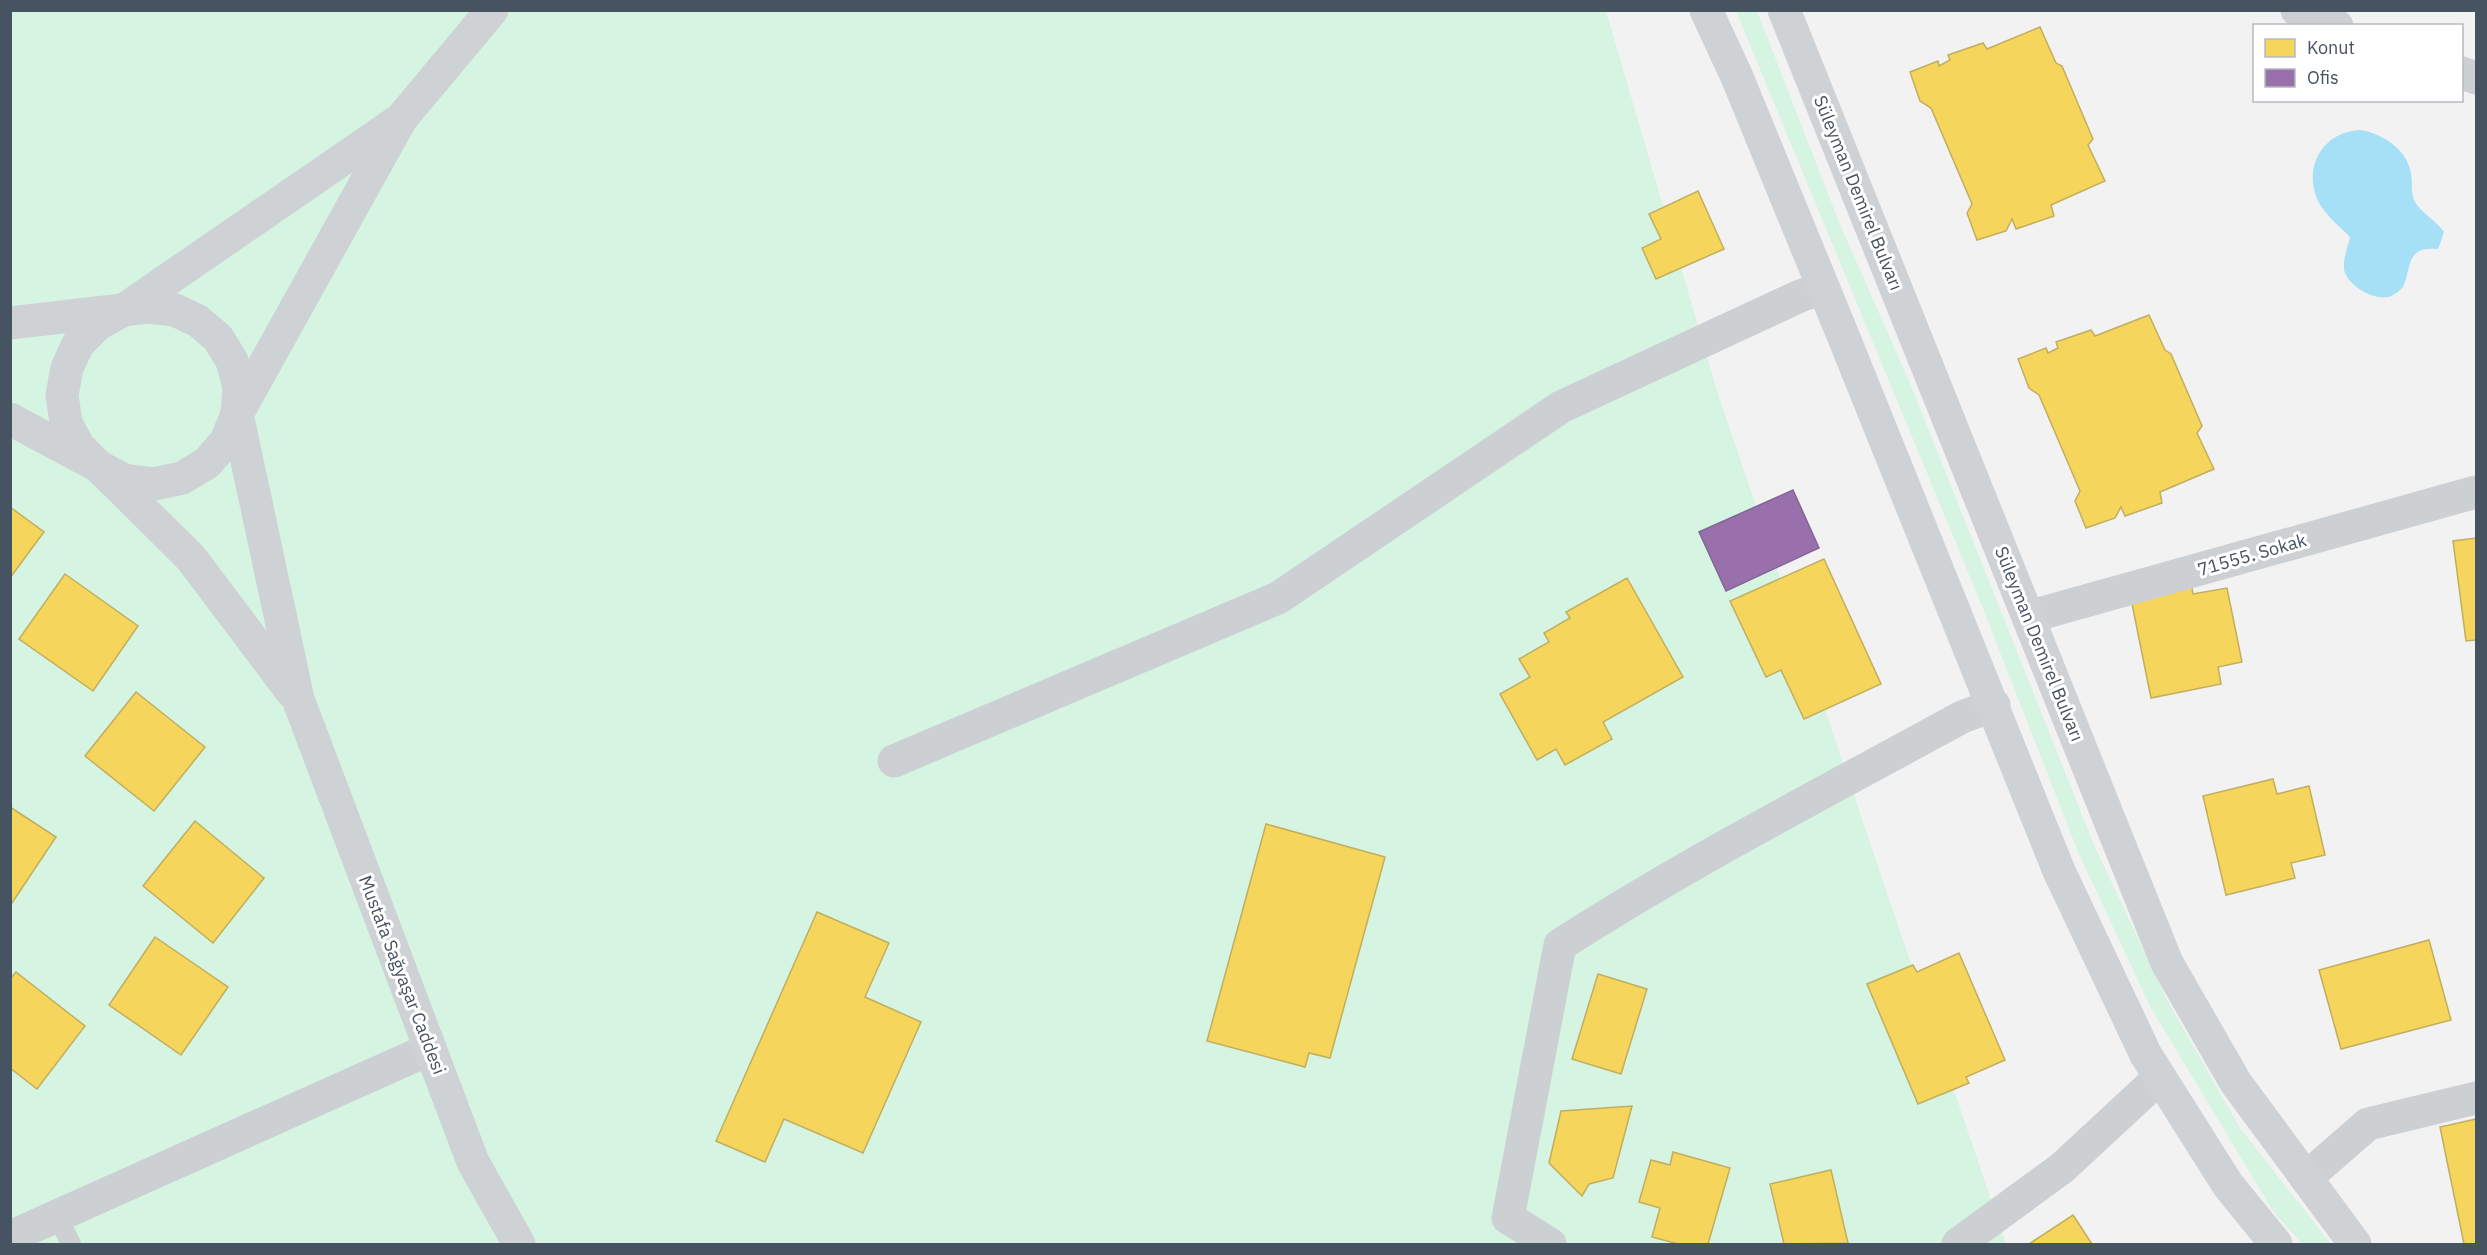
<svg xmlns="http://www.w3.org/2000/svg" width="2487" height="1255" font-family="'IBM Plex Sans',sans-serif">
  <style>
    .green { fill: #d5f4e2 }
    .water { fill: #a5e0f6 }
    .homes { fill: #f6d55c; stroke: #c1ae5e; stroke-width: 1.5 }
    .offices { fill: #9970ab; stroke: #806795; stroke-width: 1.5 }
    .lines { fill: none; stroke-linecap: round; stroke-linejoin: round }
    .lane { stroke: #cdd0d3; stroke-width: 20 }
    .street { stroke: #cdd0d3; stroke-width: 33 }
    .secondary { stroke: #ced2d5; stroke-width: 33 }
    .labels { text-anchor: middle; stroke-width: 6; stroke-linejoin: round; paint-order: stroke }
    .street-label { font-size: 18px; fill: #465361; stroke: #fff }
  </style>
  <rect width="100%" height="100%" fill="#f3f2f2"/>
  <g class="green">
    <polygon points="11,11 1606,11 1718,394 2006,1244 11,1244"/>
    <polygon points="1736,11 1757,11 1839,222 1912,388 2094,845 2167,1000 2240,1128 2331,1244 2302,1244 2273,1211 2151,1008 2078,852 1982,606"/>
  </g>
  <path class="water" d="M 2361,130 C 2383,134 2408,150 2411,174 C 2413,183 2410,193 2415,202 C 2422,214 2436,220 2444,232 L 2438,249 C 2405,246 2412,267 2403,287 C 2400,290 2396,294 2391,296 C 2377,302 2352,288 2346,275 C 2340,264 2348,248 2350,237 C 2338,225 2324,214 2317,199 C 2303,164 2325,131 2361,130 Z"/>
  <g class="homes">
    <polygon points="2040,27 2056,63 2062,66 2093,139 2088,145 2105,181 2051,205 2054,216 2016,229 2012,219 2006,231 1977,240 1967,213 1972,204 1931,108 1920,101 1910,72 1938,61 1939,66 1950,60 1948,55 1983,43 1987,49"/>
    <polygon points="1698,191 1724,249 1656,279 1642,248 1661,239 1649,214"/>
    <polygon points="2149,315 2165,350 2171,354 2202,426 2197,433 2214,469 2160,492 2162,503 2125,516 2121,507 2115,518 2086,528 2075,501 2080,491 2039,395 2029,388 2018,359 2046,348 2048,353 2058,348 2056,342 2091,330 2095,336"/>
    <polygon points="10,507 44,532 10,578"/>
    <polygon points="2476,538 2476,640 2466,641 2453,541"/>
    <polygon points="1824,559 1881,684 1804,719 1781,670 1766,677 1730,601"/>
    <polygon points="65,574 138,626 93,691 19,639"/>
    <polygon points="1627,578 1683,677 1603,722 1612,739 1565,765 1556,749 1537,760 1500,694 1530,677 1519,659 1549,642 1544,633 1570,618 1566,612"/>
    <polygon points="2191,582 2193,594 2227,588 2242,662 2218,667 2221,684 2151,698 2130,594"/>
    <polygon points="136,692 205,747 154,811 85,756"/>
    <polygon points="2273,779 2277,794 2309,786 2325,855 2291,863 2295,878 2226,895 2203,796"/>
    <polygon points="10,807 56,837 10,906"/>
    <polygon points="195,821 264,878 213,943 143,886"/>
    <polygon points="1266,824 1385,857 1330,1058 1309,1053 1305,1067 1207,1041"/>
    <polygon points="817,912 889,943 865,997 921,1022 863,1153 784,1119 765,1162 716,1141"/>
    <polygon points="155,937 228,987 181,1055 109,1005"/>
    <polygon points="2429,940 2451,1020 2341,1049 2319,970"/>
    <polygon points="1959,953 2005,1060 1966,1077 1969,1083 1918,1104 1867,984 1913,965 1917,972"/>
    <polygon points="16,972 85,1026 37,1089 10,1068 10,979"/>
    <polygon points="1598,974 1647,989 1621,1074 1572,1059"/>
    <polygon points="1632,1106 1613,1178 1589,1184 1582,1196 1549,1163 1561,1111"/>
    <polygon points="2476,1119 2476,1244 2464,1244 2440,1127"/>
    <polygon points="1673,1152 1730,1168 1708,1244 1678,1244 1652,1237 1660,1208 1639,1202 1651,1160 1670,1165"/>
    <polygon points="1831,1170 1848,1243 1784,1244 1770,1184"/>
    <polygon points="2073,1215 2092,1244 2029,1244"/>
  </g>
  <polygon class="offices" points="1793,490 1819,548 1726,591 1699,532"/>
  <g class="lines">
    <polyline class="lane" points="57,1215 71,1244"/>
    <g class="street">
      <polyline points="2297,10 2337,26"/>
      <polyline points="2462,73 2476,78"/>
      <polyline points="2028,617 2476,492"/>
      <polyline points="894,761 1278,598 1561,407 1800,296 1823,288"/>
      <polyline points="2306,1178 2368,1124 2476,1098"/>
      <polyline points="10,1237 430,1049"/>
      <path d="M 1550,1244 L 1508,1218 L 1560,945 C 1689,862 1827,791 1962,717 L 1994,705"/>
      <polyline points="1958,1244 2062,1168 2159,1078"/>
    </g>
    <g class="secondary">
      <polyline points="1706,10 1737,77 1844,338 2059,871 2146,1055 2228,1185 2276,1244"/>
      <polyline points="1784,10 2167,963 2236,1083 2355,1244"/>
      <polyline points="10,323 148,307 175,310 198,321 218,338 232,361 239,387 237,414 298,699 473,1162 519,1244"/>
      <polyline points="10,419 124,480 154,484 182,478 207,463 226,441 237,414 401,119 492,10"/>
      <polyline points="292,692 191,558 79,447 66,423 62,395 67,368 78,344 98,324 122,311 401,119"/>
    </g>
  </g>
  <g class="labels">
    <g class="street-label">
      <text transform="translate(1858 193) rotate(68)" y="6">Süleyman Demirel Bulvarı</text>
      <text transform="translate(2252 555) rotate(-16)" y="6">71555. Sokak</text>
      <text transform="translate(2039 644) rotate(68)" y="6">Süleyman Demirel Bulvarı</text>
      <text transform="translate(402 975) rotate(69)" y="6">Mustafa Sağyaşar Caddesi</text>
    </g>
  </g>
  <rect width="2487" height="1255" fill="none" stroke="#465361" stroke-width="24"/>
  <rect x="2253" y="24" width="210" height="78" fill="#ffffff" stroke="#b5bac0" stroke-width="1.5"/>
  <rect x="2265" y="39" width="30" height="18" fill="#f6d55c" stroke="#b5bac0" stroke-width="1.5"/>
  <text x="2307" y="54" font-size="18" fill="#465361">Konut</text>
  <rect x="2265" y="69" width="30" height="18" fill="#9970ab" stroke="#b5bac0" stroke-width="1.5"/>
  <text x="2307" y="84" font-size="18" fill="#465361">Ofis</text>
</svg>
